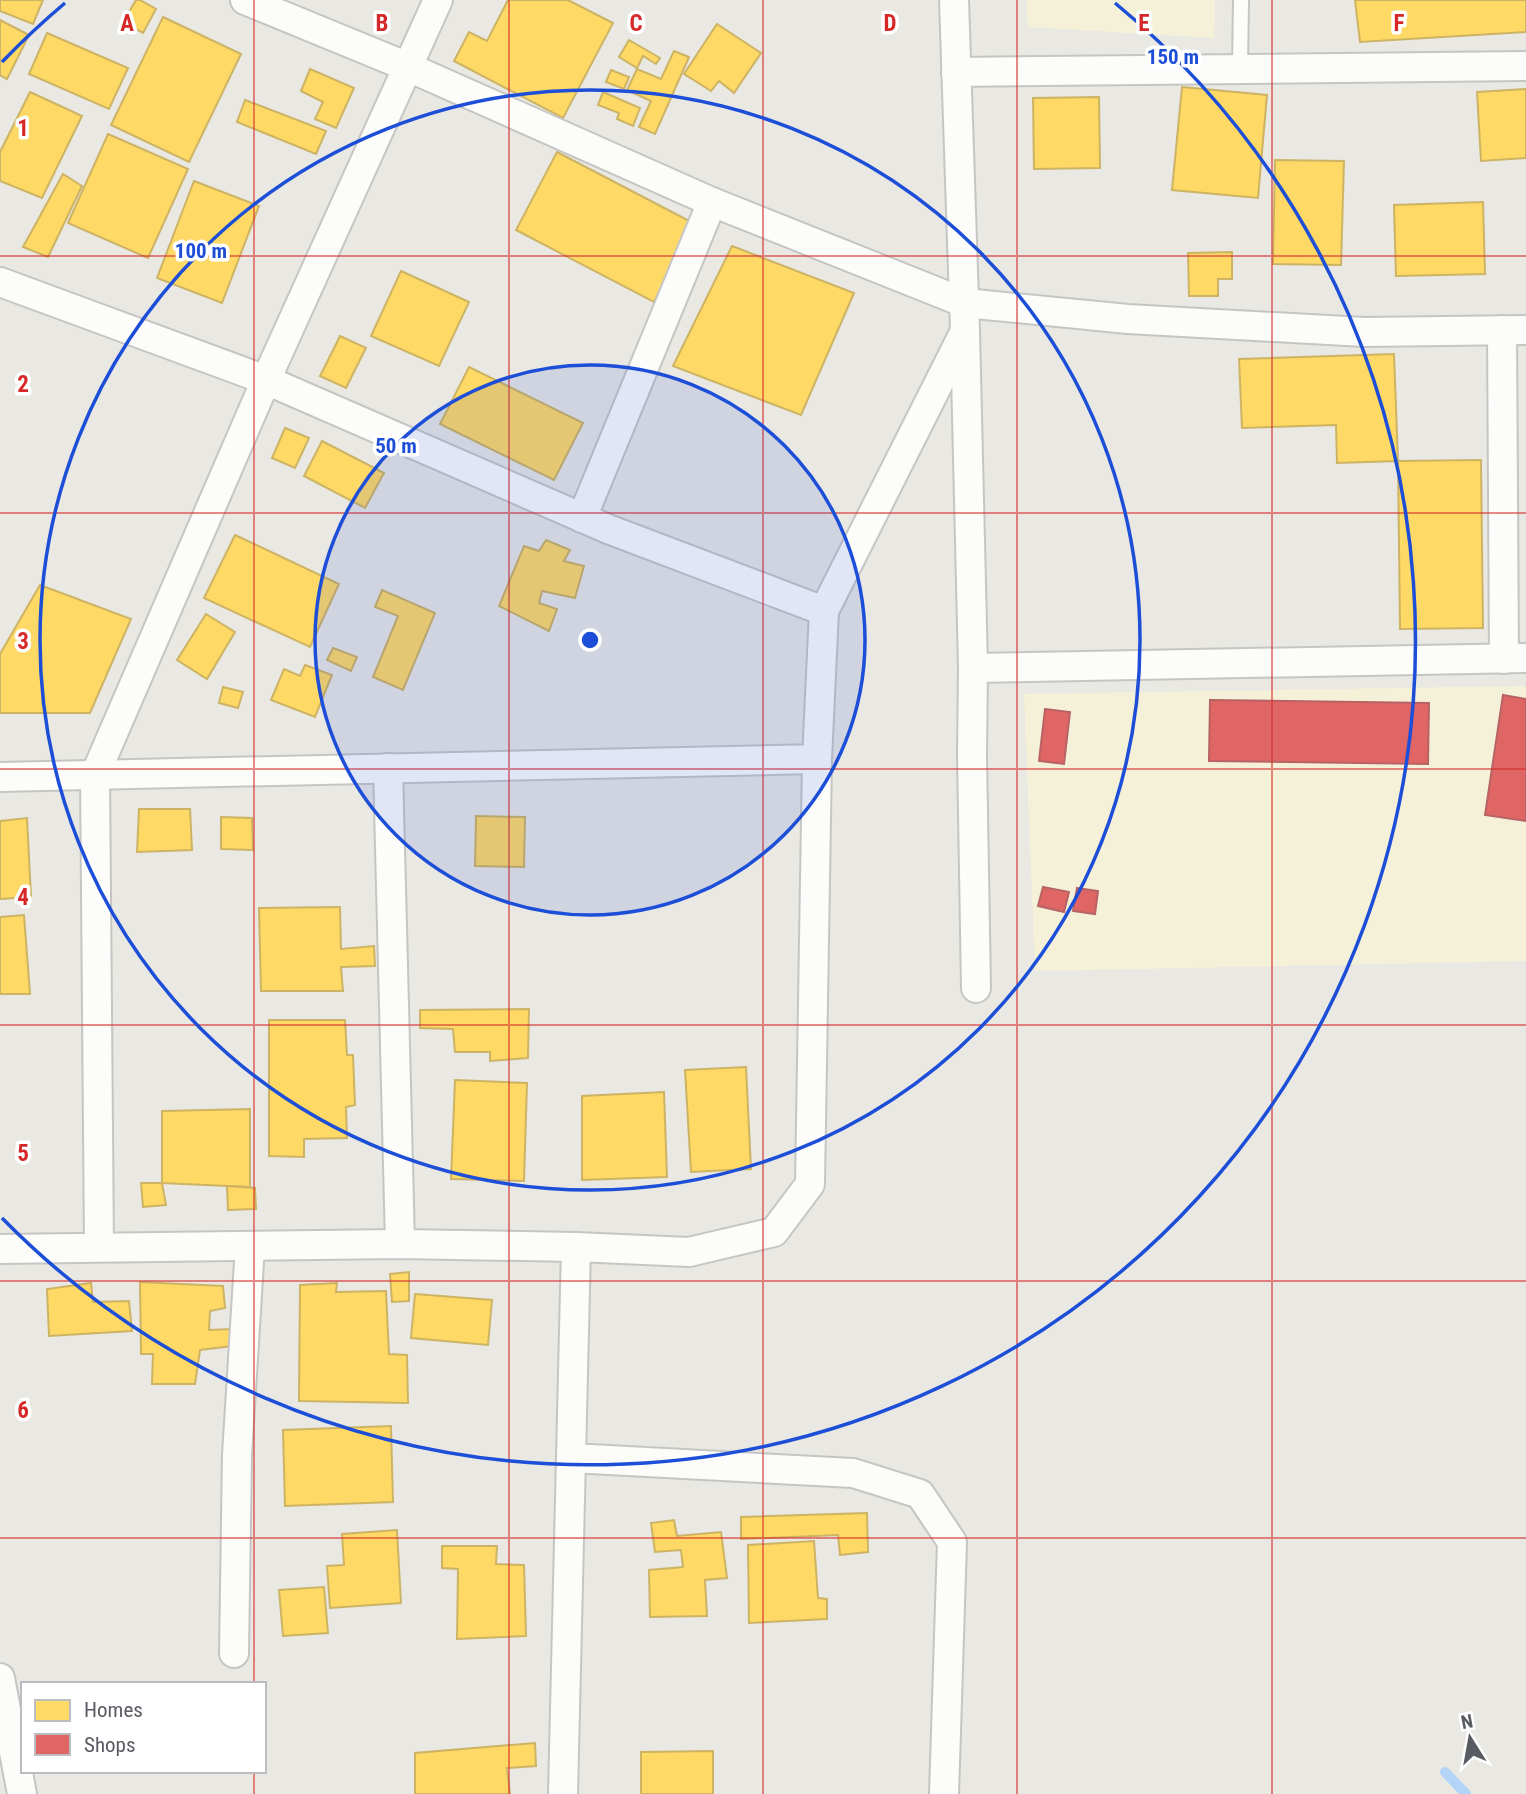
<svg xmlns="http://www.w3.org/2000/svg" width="1526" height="1794" font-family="'Roboto Condensed',sans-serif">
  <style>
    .commercial { fill: #f5f1d9 }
    .homes { fill: #ffd966; stroke: #cdb364; stroke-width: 2 }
    .shops { fill: #e06666; stroke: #b76364; stroke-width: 2 }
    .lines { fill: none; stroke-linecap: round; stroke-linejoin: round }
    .stream { stroke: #b3d4f6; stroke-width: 10 }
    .lane-casing { stroke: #c5c6c4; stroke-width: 18 }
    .street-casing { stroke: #c5c6c4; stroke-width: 32 }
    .lane { stroke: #fcfcfb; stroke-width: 14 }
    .street { stroke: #fcfcfb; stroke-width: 28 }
    .grid { fill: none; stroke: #d62828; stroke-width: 2; stroke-opacity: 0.55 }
    .ring { fill: none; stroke: #1d4ed8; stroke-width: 3.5 }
    .grid-label { font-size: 23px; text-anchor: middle; font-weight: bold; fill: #d62828; stroke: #fff; stroke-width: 7; stroke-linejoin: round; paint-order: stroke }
    .centre { fill: #1d4ed8; stroke: #fff; stroke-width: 3.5 }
    .ring-label { font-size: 21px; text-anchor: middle; font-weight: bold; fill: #1d4ed8; stroke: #fff; stroke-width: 7; stroke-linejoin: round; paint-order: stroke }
  </style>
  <rect width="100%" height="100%" fill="#e9e8e2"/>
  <g class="commercial">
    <polygon points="1026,0 1215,0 1214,38 1028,27"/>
    <polygon points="1526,686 1526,961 1035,971 1024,694"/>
  </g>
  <g class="homes">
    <polygon points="0,0 43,0 33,24 0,11"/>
    <polygon points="136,0 140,0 156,9 143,33 123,22"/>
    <polygon points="508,0 568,0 613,23 563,118 454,61 469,32 487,41"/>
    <polygon points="1355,0 1526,0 1526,32 1360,42"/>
    <polygon points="163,17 241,54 189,162 111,125"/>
    <polygon points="0,20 29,35 7,79 0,75"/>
    <polygon points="717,24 761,53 734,93 719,81 711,91 684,74"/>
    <polygon points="47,33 128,68 109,109 29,74"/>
    <polygon points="629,40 660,58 656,64 643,56 637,68 619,57"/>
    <polygon points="674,51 689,57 655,134 639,127 651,101 627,90 637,69 661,79"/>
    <polygon points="310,69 354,88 336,128 315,119 323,102 301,91"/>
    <polygon points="611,70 629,77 624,89 606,82"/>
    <polygon points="1182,87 1267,95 1258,198 1172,190"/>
    <polygon points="1526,89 1526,158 1481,161 1477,92"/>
    <polygon points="30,92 82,116 42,198 0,181 0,152"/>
    <polygon points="603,92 640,108 633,126 617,119 619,113 598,105"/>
    <polygon points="1099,97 1100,168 1034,169 1033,98"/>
    <polygon points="245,100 326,131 316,154 237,122"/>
    <polygon points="108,134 188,169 148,258 68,223"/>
    <polygon points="557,152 695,224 654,302 516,230"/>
    <polygon points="1275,160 1344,161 1341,265 1273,264"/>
    <polygon points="63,174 82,186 48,257 23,247"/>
    <polygon points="194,181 259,206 222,303 157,278"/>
    <polygon points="1483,202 1485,274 1396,276 1394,205"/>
    <polygon points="732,246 854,293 801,415 673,366"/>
    <polygon points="1232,252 1232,279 1218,279 1218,296 1189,296 1188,253"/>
    <polygon points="401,271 469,302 439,366 371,336"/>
    <polygon points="340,336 366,348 346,388 320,376"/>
    <polygon points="1394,354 1398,461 1337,463 1336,425 1242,428 1239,359"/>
    <polygon points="469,367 583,423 554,480 440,424"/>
    <polygon points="285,428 309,438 295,468 272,458"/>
    <polygon points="322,441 384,473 365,508 304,476"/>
    <polygon points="1481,460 1483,628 1400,629 1398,461"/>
    <polygon points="235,535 339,584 310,647 204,598"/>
    <polygon points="546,540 570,550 564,561 584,566 575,598 542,591 539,603 557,609 549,631 499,606 524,546 539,551"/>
    <polygon points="40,585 131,619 90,713 0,713 0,654"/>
    <polygon points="382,590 435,613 403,690 373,677 398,616 375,607"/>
    <polygon points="206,614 235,632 207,679 177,660"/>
    <polygon points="333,648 357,657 351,671 327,660"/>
    <polygon points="305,665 332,675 315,717 271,700 284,669 300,676"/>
    <polygon points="223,687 243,692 238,708 219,703"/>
    <polygon points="139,809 190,809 192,850 137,852"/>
    <polygon points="476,816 525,817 524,867 475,866"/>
    <polygon points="221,817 252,818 253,850 221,849"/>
    <polygon points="27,818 31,897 0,899 0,821"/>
    <polygon points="340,907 341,949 374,946 375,966 341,967 343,991 261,991 259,908"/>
    <polygon points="24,915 30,994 0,994 0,917"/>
    <polygon points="529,1009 528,1058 490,1061 490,1052 455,1052 453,1029 420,1028 420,1010"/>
    <polygon points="269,1020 345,1020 347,1055 353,1055 355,1105 346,1107 347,1138 304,1139 304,1157 269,1156"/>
    <polygon points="746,1067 751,1169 691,1172 685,1070"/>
    <polygon points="455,1080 527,1083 524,1181 451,1179"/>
    <polygon points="664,1092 667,1177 582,1180 582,1096"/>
    <polygon points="250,1109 250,1187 162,1183 162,1111"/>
    <polygon points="141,1183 162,1183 166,1205 143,1207"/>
    <polygon points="227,1186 255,1188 256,1209 228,1210"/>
    <polygon points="409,1272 409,1301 392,1302 390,1274"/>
    <polygon points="140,1282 223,1286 225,1308 210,1311 209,1330 232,1329 232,1346 200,1350 195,1384 152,1384 153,1354 141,1354"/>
    <polygon points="91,1283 93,1302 129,1301 132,1331 49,1336 47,1289"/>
    <polygon points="337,1283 336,1292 386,1291 389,1354 407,1355 408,1403 299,1401 300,1285"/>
    <polygon points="415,1294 492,1300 488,1345 411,1338"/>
    <polygon points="391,1426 393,1502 285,1506 283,1430"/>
    <polygon points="867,1513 868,1552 840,1555 838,1535 741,1539 741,1517"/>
    <polygon points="674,1520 677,1536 721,1532 727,1578 705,1580 707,1616 650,1617 649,1570 683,1567 681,1550 655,1552 651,1523"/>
    <polygon points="397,1530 401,1603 330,1608 327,1566 344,1565 342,1534"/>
    <polygon points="814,1541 818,1598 827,1599 827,1619 749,1623 748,1545"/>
    <polygon points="442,1546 497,1546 496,1564 524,1565 526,1636 457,1639 458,1569 442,1568"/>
    <polygon points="324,1587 328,1633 283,1636 279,1590"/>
    <polygon points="535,1743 536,1766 507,1768 510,1794 415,1794 415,1753"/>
    <polygon points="713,1751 713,1794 641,1794 641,1752"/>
  </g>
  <g class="shops">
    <polygon points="1503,695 1526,699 1526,821 1485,815"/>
    <polygon points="1210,700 1429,703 1428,764 1209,761"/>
    <polygon points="1045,709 1070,712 1064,764 1039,761"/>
    <polygon points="1043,887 1069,892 1064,912 1038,906"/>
    <polygon points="1077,888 1098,891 1095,914 1073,911"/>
  </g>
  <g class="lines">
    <polyline class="stream" points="1445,1772 1466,1794"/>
    <defs>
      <polyline id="lane" points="1240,69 1241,0"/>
      <g id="street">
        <polyline points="245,0 408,67 712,202 965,303 1128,319 1364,332 1526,330"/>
        <polyline points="954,0 965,331 973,668 972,755 976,988"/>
        <polyline points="956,72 1526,66"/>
        <polyline points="0,282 266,380 608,529 824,611"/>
        <polyline points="1502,330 1504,659"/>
        <polyline points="582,518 712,202"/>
        <polyline points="973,668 1526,658"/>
        <polyline points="388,768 400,1244"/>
        <polyline points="0,777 817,759 824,611 965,331"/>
        <polyline points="99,1247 95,775 266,380 438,0"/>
        <polyline points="0,1249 400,1244 576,1247 689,1252 774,1232 810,1184 817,759"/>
        <polyline points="571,1458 853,1473 920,1494 952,1542 944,1794"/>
        <polyline points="234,1653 237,1455 250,1246"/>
        <polyline points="0,1678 22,1794"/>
        <polyline points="563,1794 576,1247"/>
      </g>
    </defs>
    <use href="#lane" class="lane-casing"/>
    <use href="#street" class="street-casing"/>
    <use href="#lane" class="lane"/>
    <use href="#street" class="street"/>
  </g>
  <path class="grid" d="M 254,0 L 254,1684M 509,0 L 509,1794M 763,0 L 763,1794M 1017,0 L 1017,1794M 1272,0 L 1272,1794M 0,256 L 1526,256M 0,513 L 1526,513M 0,769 L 1526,769M 0,1025 L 1526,1025M 0,1281 L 1526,1281M 0,1538 L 1526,1538M 254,1771 L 254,1794"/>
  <circle cx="590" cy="640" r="275" fill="#1d4ed8" fill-opacity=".12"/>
  <g class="ring">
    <circle cx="590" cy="640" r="275"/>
    <circle cx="590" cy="640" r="550"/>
    <path d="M2 62A825 825 0 0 1 65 3M1115 3A825 825 0 1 1 2 1218"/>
  </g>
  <g class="grid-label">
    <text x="127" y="31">A</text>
    <text x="382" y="31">B</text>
    <text x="636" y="31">C</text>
    <text x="890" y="31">D</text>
    <text x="1144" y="31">E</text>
    <text x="1399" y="31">F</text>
    <text x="23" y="136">1</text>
    <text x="23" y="392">2</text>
    <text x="23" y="649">3</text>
    <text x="23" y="905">4</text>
    <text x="23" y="1161">5</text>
    <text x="23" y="1418">6</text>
  </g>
  <circle cx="590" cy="640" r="10" class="centre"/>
  <g class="ring-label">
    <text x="1173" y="64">150 m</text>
    <text x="201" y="258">100 m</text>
    <text x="396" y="453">50 m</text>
  </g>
  <rect x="21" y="1682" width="245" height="91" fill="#ffffff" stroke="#bcbdc0" stroke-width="2"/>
  <rect x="35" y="1700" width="35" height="21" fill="#ffd966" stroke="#bcbdc0" stroke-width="2"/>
  <text x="84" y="1717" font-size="21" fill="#585b61">Homes</text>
  <rect x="35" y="1734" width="35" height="21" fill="#e06666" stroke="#bcbdc0" stroke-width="2"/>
  <text x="84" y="1752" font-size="21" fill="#585b61">Shops</text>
  <g transform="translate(1470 1738) rotate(349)" stroke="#ffffff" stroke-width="5" paint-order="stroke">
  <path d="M0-5L12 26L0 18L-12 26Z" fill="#585b61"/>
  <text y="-10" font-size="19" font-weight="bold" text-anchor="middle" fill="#585b61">N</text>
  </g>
</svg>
